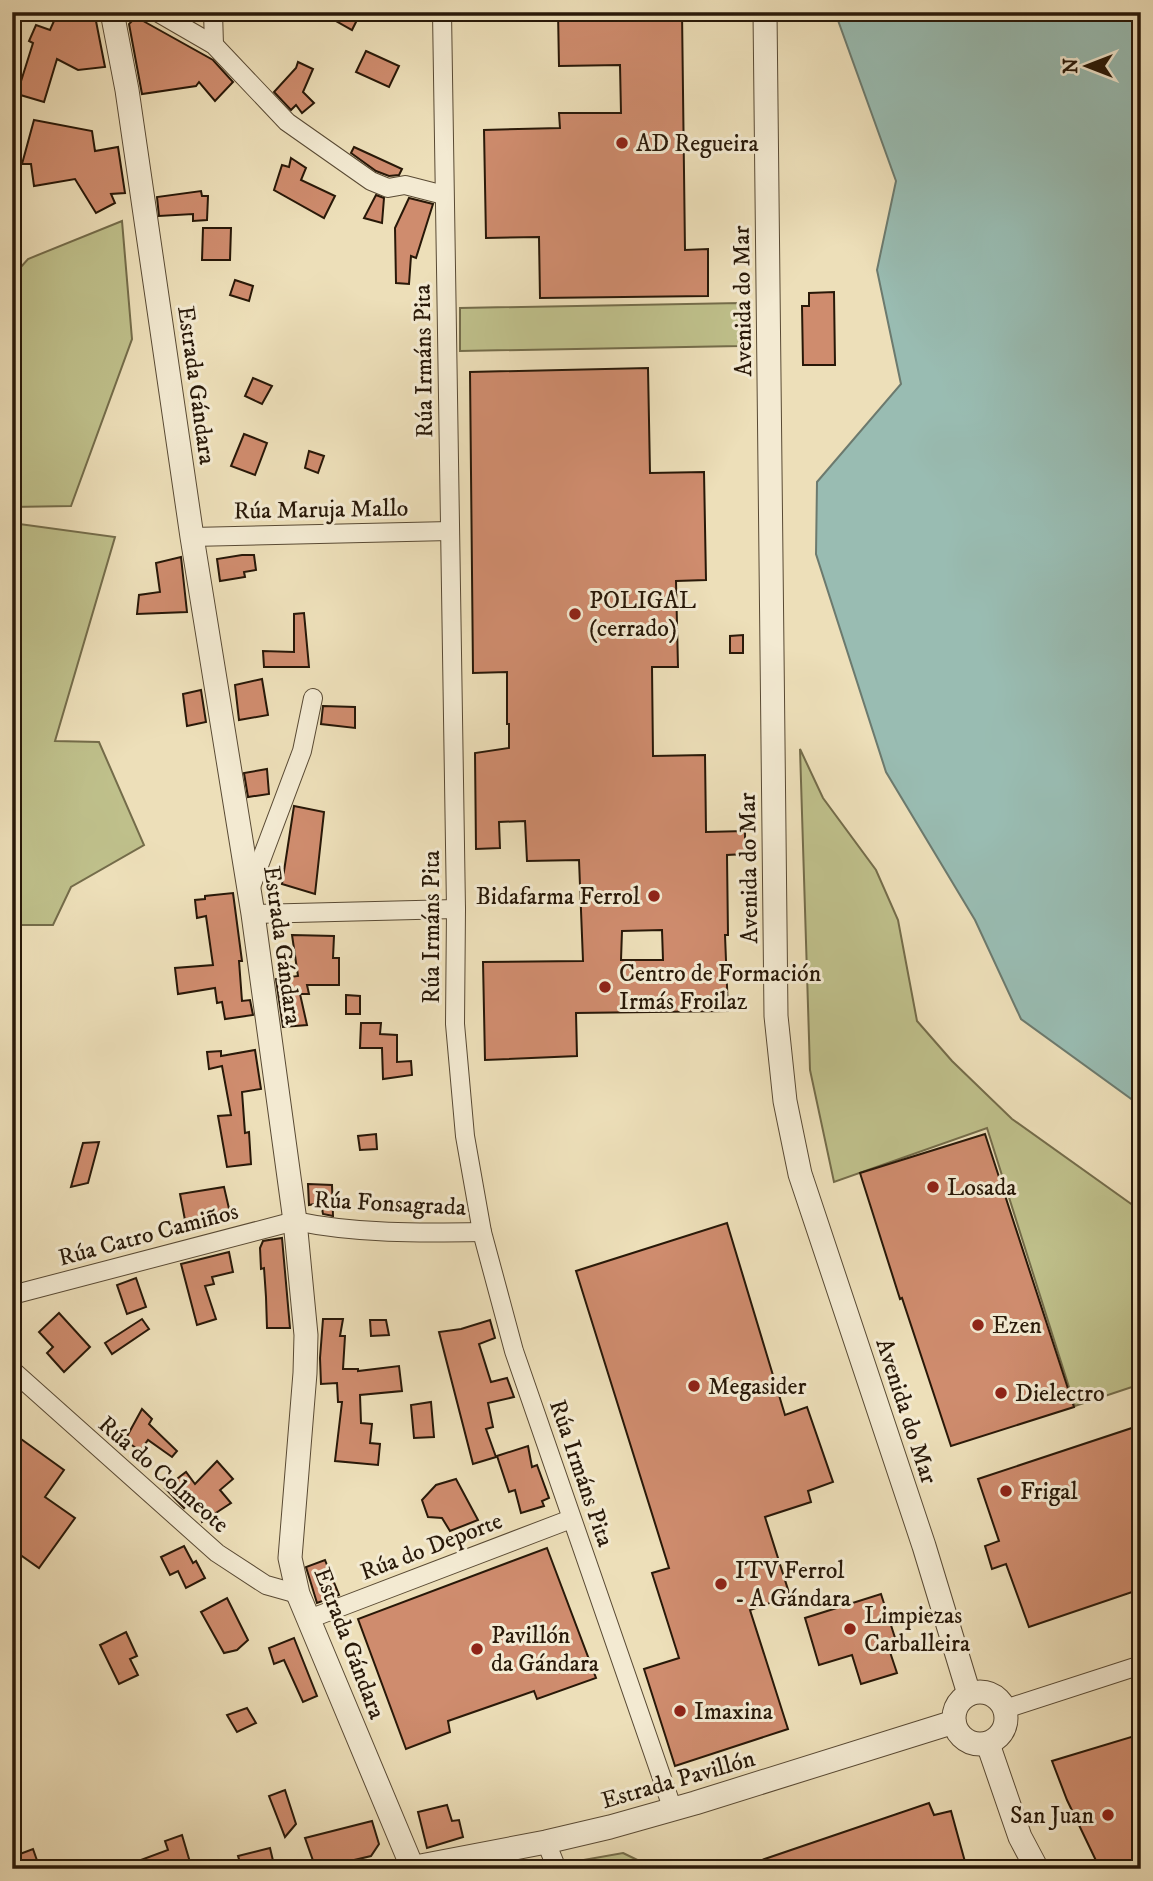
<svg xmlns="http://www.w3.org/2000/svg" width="1153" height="1881" font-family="'IM FELL DW Pica',serif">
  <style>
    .green { fill: #bfc08b; stroke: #746c4a; stroke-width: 2 }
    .water { fill: #99bcb2; stroke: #6c7a6e; stroke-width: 2 }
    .building { fill: #cf8c6e; stroke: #281808; stroke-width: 2; fill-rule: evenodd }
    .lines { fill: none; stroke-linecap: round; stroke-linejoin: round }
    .minor-casing { stroke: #594a34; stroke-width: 20 }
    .tertiary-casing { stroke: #594a34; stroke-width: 25 }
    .minor { stroke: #f3ead2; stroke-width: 18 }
    .tertiary { stroke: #f3ead2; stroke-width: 23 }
    .poi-dot { fill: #8f2418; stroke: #f3ead2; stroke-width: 2.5 }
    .labels { text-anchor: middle; stroke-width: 6; stroke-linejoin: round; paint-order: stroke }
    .poi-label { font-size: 24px; fill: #281808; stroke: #f3ead2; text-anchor: start }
    .street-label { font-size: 24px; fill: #281808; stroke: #f3ead2 }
  </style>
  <rect width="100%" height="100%" fill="#eddfb9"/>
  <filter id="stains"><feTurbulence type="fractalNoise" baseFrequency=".00286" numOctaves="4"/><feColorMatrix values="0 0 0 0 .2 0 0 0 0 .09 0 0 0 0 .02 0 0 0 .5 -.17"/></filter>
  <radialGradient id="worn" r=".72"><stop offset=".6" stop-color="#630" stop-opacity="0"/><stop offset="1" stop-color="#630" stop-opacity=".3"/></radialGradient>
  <g class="green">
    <polygon points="122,221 132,339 71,506 12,507 12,277 28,259"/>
    <polygon points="741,303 740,346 460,351 460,308"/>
    <polygon points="12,523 115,537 55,741 99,742 144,845 71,887 53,925 12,925"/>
    <polygon points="800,749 823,798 876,870 898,920 917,1021 952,1061 1012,1119 1141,1211 1141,1384 1075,1406 987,1128 834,1182 810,1070"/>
    <polygon points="623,1853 648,1865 651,1869 575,1869 572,1862"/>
  </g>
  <polygon class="water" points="835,12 1141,12 1141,1106 1021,1019 975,920 886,772 816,554 817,482 901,384 877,270 896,181"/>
  <g class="building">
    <polygon points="58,12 92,12 95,16 105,67 78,70 57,59 44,102 17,94 33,43 29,41 36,25 50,30"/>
    <polygon points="320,12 361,12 352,30"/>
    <polygon points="558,12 682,12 685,250 708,249 708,296 540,298 539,237 486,238 484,130 560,128 559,113 621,113 620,65 559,66"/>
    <polygon points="136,17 213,60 233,82 215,101 199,82 196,86 142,94 129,24"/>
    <polygon points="366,51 399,66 389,87 356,72"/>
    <polygon points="298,62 313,69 303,92 314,103 302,113 296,105 291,110 274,92 296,68"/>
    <polygon points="34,120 92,131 95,151 118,147 125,193 111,194 115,203 96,213 75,179 34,186 31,164 22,164"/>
    <polygon points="354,147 402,169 399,175 389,176 376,171 351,153"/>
    <polygon points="291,158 306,168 301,180 335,196 324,218 274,190 282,165 289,167"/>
    <polygon points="201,191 202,196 208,196 207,220 193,221 193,214 159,216 157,197"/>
    <polygon points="376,195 384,198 382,223 364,218"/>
    <polygon points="409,198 433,204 416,258 411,256 409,284 396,283 395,228"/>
    <polygon points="203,228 231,228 230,260 202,260"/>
    <polygon points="235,280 253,286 249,301 230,295"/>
    <polygon points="834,292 835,365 803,365 802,306 809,306 809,293"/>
    <path d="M 648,368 L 650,473 L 704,472 L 706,580 L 676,581 L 678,667 L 652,667 L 653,756 L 705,755 L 706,832 L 745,831 L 745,854 L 727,855 L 728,935 L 725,935 L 728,1011 L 576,1013 L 577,1056 L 485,1060 L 483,962 L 583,961 L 579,860 L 527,861 L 525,821 L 499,822 L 500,848 L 476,849 L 475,753 L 509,748 L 509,724 L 507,724 L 507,672 L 473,673 L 470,372 ZM 662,930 L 663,960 L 621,960 L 622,931 Z"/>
    <polygon points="253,378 272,386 262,404 245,396"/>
    <polygon points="244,434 267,443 255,475 231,466"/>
    <polygon points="309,451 324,456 318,473 305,468"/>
    <polygon points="242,555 254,555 256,570 244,572 245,577 220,581 217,559"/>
    <polygon points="181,557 187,612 137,614 139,595 160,592 156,563"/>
    <polygon points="304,613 309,667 264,667 263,651 294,652 294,614"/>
    <polygon points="743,635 743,653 730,653 730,636"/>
    <polygon points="262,679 268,715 239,720 235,685"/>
    <polygon points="201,690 206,722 187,726 183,694"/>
    <polygon points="323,706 355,707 355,728 321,724"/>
    <polygon points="267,769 269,794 248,797 244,773"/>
    <polygon points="294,806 324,812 315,894 282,884"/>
    <polygon points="233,893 242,961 239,961 242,1001 250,1000 253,1015 225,1019 222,1002 217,1003 215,988 178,994 175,968 213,965 206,916 197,918 195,900 205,899 205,896"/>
    <polygon points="292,935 334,936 333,958 339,958 339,985 307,985 309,994 300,994 307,1025 283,1027 276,979 298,976"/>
    <polygon points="346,995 360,996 360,1014 346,1014"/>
    <polygon points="361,1023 381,1023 380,1034 397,1035 397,1062 411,1061 412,1075 383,1079 382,1048 360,1048"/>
    <polygon points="255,1050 261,1089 242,1092 245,1133 249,1132 251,1164 227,1167 218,1116 231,1115 222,1066 209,1069 207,1052 221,1051 221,1056"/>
    <polygon points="376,1134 377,1149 360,1150 358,1136"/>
    <polygon points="985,1134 1074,1407 951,1446 902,1298 900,1299 860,1173"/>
    <polygon points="99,1142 88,1183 71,1187 83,1143"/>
    <polygon points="308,1184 332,1185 333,1216 323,1214 321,1203 309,1205"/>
    <polygon points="224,1187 230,1213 185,1220 180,1194"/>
    <polygon points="727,1223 785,1415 807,1407 833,1482 808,1491 811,1502 765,1517 790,1596 750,1610 788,1729 675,1766 644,1669 679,1658 652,1573 669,1568 576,1271"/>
    <polygon points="282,1238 290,1328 267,1328 266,1297 264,1268 261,1269 260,1248 263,1241"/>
    <polygon points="229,1252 233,1272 212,1277 214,1284 205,1286 216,1319 197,1325 181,1264"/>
    <polygon points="136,1278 146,1307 127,1314 117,1285"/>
    <polygon points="59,1313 90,1347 64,1372 47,1353 53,1347 39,1332"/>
    <polygon points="142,1319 149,1329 112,1354 105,1343"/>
    <polygon points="323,1319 343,1319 340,1336 345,1336 343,1369 358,1369 358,1371 399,1366 402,1391 360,1395 361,1423 372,1424 370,1443 380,1444 378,1465 335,1461 342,1402 338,1402 337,1383 321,1384 320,1358"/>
    <polygon points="370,1320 386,1320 389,1335 371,1336"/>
    <polygon points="490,1320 495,1338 479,1344 491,1382 507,1378 514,1397 488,1403 493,1427 486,1429 496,1457 473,1464 439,1332 461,1329"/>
    <polygon points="431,1402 434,1437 414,1438 411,1405"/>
    <polygon points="142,1409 152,1419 149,1424 177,1451 172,1457 148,1440 140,1451 125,1440"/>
    <polygon points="1141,1425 1141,1589 1029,1627 1006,1564 992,1569 985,1546 999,1541 978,1479"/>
    <polygon points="21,1439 64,1470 45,1497 75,1518 39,1568 12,1549 12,1451"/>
    <polygon points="528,1446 532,1467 537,1465 549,1498 542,1501 544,1506 521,1513 515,1490 509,1492 497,1456"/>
    <polygon points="217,1461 233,1479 220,1490 231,1503 202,1522 195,1496 184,1508 165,1488 186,1472 195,1484"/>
    <polygon points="456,1479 478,1520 450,1531 442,1518 428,1517 422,1500 436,1485"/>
    <polygon points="184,1546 193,1563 196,1561 205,1578 186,1588 178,1571 170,1575 161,1557"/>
    <polygon points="547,1548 596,1678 537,1699 534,1691 448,1721 450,1732 406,1749 358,1619"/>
    <polygon points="325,1560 339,1595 317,1603 306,1567"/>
    <polygon points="881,1594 896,1641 887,1643 897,1673 861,1684 852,1655 819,1665 805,1618"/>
    <polygon points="227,1598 248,1640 237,1650 224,1653 201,1612"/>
    <polygon points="126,1632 137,1656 130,1659 138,1675 119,1684 100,1645"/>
    <polygon points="294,1638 317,1696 303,1702 284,1660 274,1664 269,1648"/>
    <polygon points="247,1708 256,1723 237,1732 227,1715"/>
    <polygon points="1141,1734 1141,1869 1100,1869 1067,1800 1052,1761"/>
    <polygon points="285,1790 296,1824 285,1837 269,1796"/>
    <polygon points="929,1803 934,1815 951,1811 967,1869 744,1869 744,1866"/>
    <polygon points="447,1805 452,1821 459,1820 463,1837 427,1848 418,1812"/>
    <polygon points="372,1821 379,1844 371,1856 316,1869 305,1838"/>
    <polygon points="182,1835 192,1869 122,1869 122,1867 168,1850 165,1841"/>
    <polygon points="270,1848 275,1869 242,1869 238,1856"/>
    <polygon points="33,1849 40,1869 12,1869 12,1857"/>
  </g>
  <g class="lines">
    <defs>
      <g id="minor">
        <polyline points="157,12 214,45 287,122 371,181 388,188 405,185 444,195"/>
        <polyline points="213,12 214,45"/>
        <polyline points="442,12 456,909 455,1024 465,1136 482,1232 514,1351 673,1810"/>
        <polyline points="192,537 450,531"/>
        <polyline points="249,892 302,751 313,698"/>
        <polyline points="253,914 456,909"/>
        <path d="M 12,1295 L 295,1221 C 356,1234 420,1233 482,1232"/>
        <polyline points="12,1370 217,1553 266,1585 298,1594"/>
        <polyline points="309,1619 571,1519"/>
        <polyline points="1005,1709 1141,1665"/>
        <polyline points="546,1842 557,1869"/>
      </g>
      <g id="tertiary">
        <polyline points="112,12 127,90 192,537 253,914 295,1221 306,1335 305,1373 290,1558 298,1594 413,1869"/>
        <polyline points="765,12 776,1016 785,1101 800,1174 924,1546 969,1694"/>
        <circle cx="980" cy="1718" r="26"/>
        <polyline points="988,1744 1020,1837 1037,1869"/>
        <polyline points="405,1869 546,1842 610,1827 695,1803 954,1722"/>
      </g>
    </defs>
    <use href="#minor" class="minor-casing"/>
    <use href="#tertiary" class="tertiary-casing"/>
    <use href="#minor" class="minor"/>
    <use href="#tertiary" class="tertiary"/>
  </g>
  <g class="poi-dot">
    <circle cx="622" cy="143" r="7"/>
    <circle cx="575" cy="614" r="7"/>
    <circle cx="654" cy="896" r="7"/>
    <circle cx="605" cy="987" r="7"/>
    <circle cx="933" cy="1187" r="7"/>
    <circle cx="978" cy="1325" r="7"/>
    <circle cx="694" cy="1386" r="7"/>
    <circle cx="1001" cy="1393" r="7"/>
    <circle cx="1006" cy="1491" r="7"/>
    <circle cx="721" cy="1584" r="7"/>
    <circle cx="850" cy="1629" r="7"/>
    <circle cx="477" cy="1649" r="7"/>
    <circle cx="680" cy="1711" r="7"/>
    <circle cx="1108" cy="1815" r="7"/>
  </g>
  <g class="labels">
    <g class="poi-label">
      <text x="636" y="151">AD Regueira</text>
      <text x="589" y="608">POLIGAL<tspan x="589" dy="28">(cerrado)</tspan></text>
      <text x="640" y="904" text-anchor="end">Bidafarma Ferrol</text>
      <text x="619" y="981">Centro de Formación<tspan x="619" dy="28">Irmás Froilaz</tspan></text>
      <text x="947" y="1195">Losada</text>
      <text x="992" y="1333">Ezen</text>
      <text x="708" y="1394">Megasider</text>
      <text x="1015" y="1401">Dielectro</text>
      <text x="1020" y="1499">Frigal</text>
      <text x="735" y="1578">ITV Ferrol<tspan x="735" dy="28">- A Gándara</tspan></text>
      <text x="864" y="1623">Limpiezas<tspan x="864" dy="28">Carballeira</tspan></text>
      <text x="491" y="1643">Pavillón<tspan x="491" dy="28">da Gándara</tspan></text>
      <text x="694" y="1719">Imaxina</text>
      <text x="1094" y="1823" text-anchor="end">San Juan</text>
    </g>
    <g class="street-label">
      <text transform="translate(742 301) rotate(-91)" y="8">Avenida do Mar</text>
      <text transform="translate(423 361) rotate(-91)" y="8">Rúa Irmáns Pita</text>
      <text transform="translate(197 385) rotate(82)" y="8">Estrada Gándara</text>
      <text transform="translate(321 509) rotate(-1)" y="8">Rúa Maruja Mallo</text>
      <text transform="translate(748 868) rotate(-91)" y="8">Avenida do Mar</text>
      <text transform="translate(431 927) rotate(-90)" y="8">Rúa Irmáns Pita</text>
      <text transform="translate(283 945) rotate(82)" y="8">Estrada Gándara</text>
      <text transform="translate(390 1203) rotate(3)" y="8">Rúa Fonsagrada</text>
      <text transform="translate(148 1234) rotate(-15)" y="8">Rúa Catro Camiños</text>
      <text transform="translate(907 1411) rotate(72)" y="8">Avenida do Mar</text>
      <text transform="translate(582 1473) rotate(71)" y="8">Rúa Irmáns Pita</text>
      <text transform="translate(164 1474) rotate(41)" y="8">Rúa do Colmeote</text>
      <text transform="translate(431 1546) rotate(-21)" y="8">Rúa do Deporte</text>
      <text transform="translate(350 1643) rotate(69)" y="8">Estrada Gándara</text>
      <text transform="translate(678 1779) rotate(-16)" y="8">Estrada Pavillón</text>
    </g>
  </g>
  <rect width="1153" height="1881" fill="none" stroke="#eddfb9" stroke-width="42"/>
  <rect x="14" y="14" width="1125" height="1853" fill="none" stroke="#281808" stroke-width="3.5"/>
  <rect x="21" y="21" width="1111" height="1839" fill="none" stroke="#281808" stroke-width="2"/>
  <g transform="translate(1087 66) rotate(270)" stroke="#f3ead2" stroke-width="5" paint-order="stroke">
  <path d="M0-5L12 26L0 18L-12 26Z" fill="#281808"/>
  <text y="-10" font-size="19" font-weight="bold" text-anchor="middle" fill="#281808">N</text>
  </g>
  <rect width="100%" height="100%" filter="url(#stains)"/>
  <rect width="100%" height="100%" fill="url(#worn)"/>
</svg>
